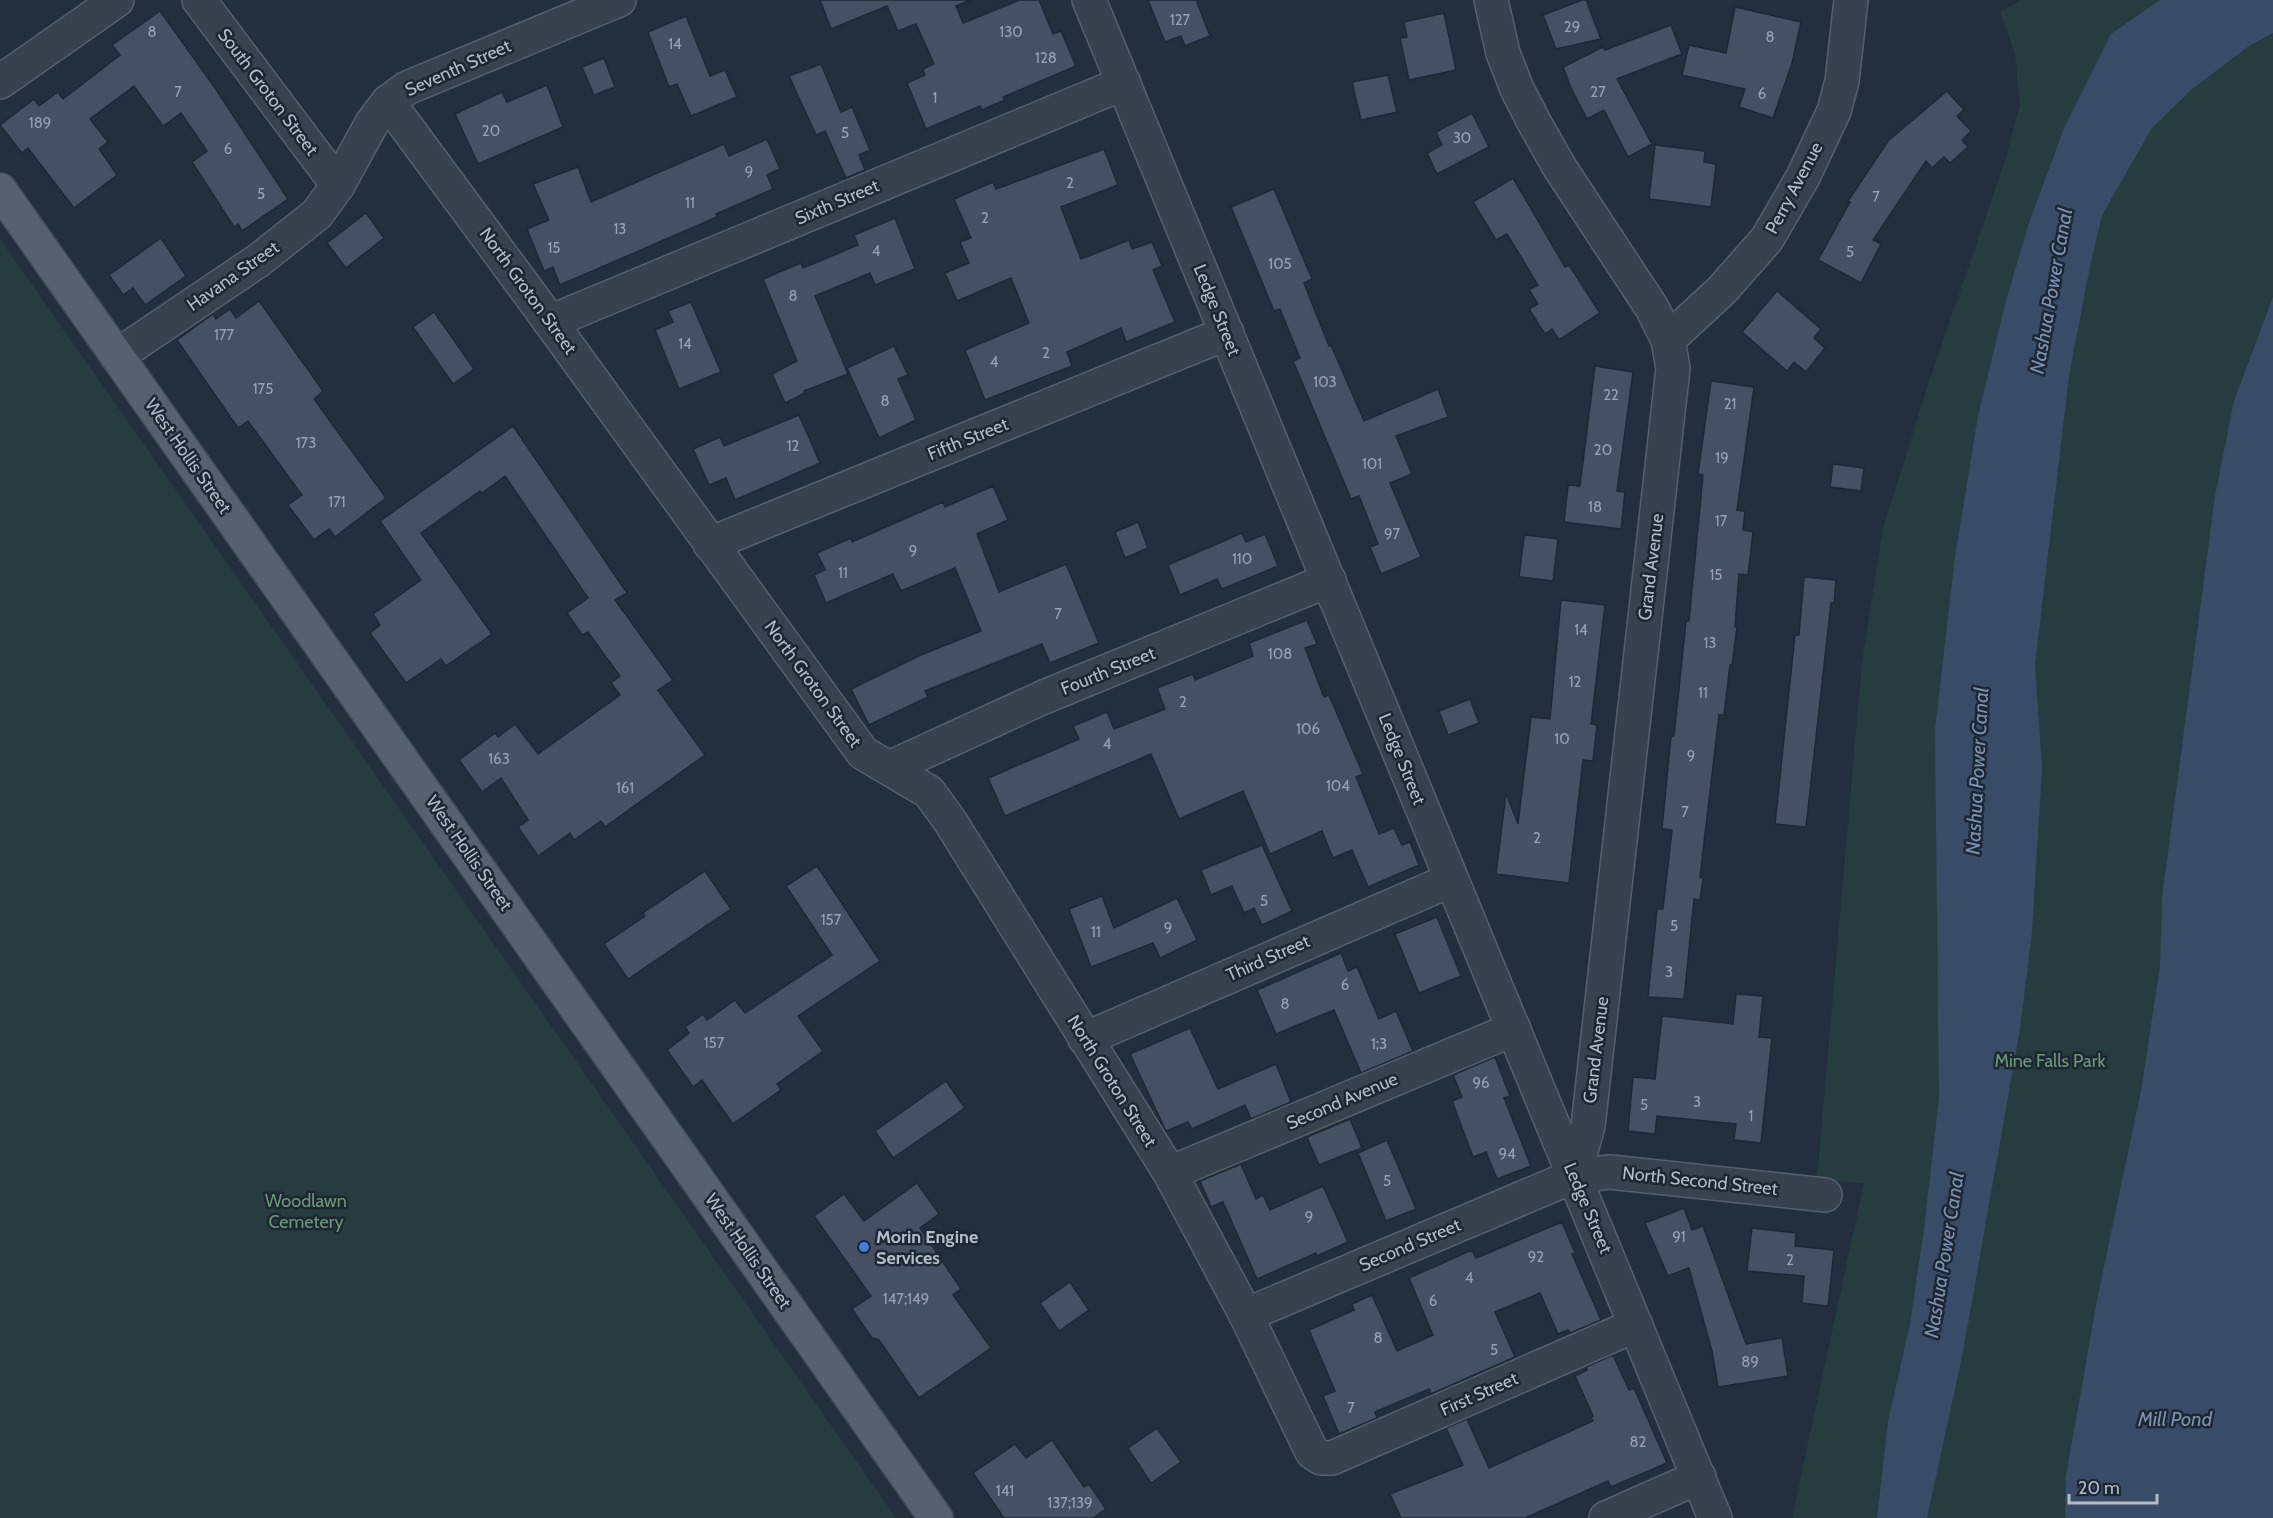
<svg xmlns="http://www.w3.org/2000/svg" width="2273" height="1518" font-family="Cabin,sans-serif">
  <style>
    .green { fill: #263c3f }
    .water { fill: #394c67 }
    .building { fill: #455162; stroke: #1f2835; stroke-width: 1.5 }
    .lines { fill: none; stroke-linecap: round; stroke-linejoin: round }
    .minor-casing { stroke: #565f6c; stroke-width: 36 }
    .major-casing { stroke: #414a57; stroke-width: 36 }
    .minor { stroke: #38414e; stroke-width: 33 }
    .major { stroke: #56606e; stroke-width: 33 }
    .shop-dot { fill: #3f7fe0; stroke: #1d2633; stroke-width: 2 }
    .labels { text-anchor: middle; stroke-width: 5; stroke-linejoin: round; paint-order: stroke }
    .number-label { font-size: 15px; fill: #98a1af }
    .street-label { font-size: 18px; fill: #b4bcc9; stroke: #1d2633 }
    .park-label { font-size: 18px; fill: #6b9a76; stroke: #1d2633 }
    .poi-label { font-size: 18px; font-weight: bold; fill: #b4bcc9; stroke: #1d2633; text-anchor: start }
    .water-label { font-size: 20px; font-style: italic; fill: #7c92b1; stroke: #1d2633 }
  </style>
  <rect width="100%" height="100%" fill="#242f3e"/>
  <g class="green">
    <polygon points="2020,0 2273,0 2273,1518 1792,1518 1864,1183 1817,1180 1862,663 1883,528 1927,388 2005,160 2020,105 2015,54 2000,12"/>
    <polygon points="0,239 896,1518 0,1518"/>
  </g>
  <g class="water">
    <polygon points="2160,0 2273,0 2273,33 2249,46 2191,90 2152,128 2102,215 2090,266 2069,376 2035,665 2042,768 2032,932 2020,1029 1963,1352 1927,1518 1877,1518 1888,1422 1910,1324 1924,1229 1939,1098 1935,730 1955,556 1978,416 2006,301 2028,226 2064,128 2111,34"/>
    <polygon points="2273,297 2273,1518 2065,1518 2066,1476 2097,1300 2141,1091 2160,967 2162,898 2215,496 2234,401"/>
  </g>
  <g class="building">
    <polygon points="820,0 971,0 956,6 963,23 1020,0 1039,0 1053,34 1061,31 1076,66 1003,97 1005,100 982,110 980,106 926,129 907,83 925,75 923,69 934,64 916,24 898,31 887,6 831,29"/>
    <polygon points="1148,0 1196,0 1210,36 1185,46 1181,36 1165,42"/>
    <polygon points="1582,0 1586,0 1601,39 1556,49 1543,15"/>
    <polygon points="1735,7 1801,22 1792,63 1773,118 1739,107 1745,89 1682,75 1689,45 1726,53"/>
    <polygon points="160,11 215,88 288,199 242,231 238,224 234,227 192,162 207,151 181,113 163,126 134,86 90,119 108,142 99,149 117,175 74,208 28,148 22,153 0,125 34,99 39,106 58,92 63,99 120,55 112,45"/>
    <polygon points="1444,13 1456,70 1409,80 1400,38 1407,37 1404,22"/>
    <polygon points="686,16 710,76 725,70 737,97 691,116 677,84 669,87 648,32"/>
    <polygon points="1671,25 1682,54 1617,79 1652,144 1628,157 1604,110 1587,119 1571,88 1563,67 1603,47 1605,50"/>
    <polygon points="604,58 615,87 594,95 582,67"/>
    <polygon points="821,64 841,112 852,107 870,150 859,155 865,170 846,178 825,131 816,135 789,76"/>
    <polygon points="1388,75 1397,112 1361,120 1352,82"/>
    <polygon points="547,85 563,127 478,164 455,114 502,92 507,102"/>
    <polygon points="1947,91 1964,110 1957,116 1971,131 1962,140 1968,147 1950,163 1944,157 1932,168 1926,161 1873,240 1881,244 1861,283 1818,260 1850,202 1848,201 1888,141"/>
    <polygon points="1472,113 1489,147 1437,174 1427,153 1442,145 1436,132"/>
    <polygon points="767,139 780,169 767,175 773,189 716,214 717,217 560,285 553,267 544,271 527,229 549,220 533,184 578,167 591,202 724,144 729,156"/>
    <polygon points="1655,145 1705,151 1704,162 1716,164 1711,207 1649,199"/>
    <polygon points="1104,149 1118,185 1061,207 1081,259 1129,240 1132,249 1152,242 1162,266 1153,270 1175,322 1126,342 1121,328 1067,352 1072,366 985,400 965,350 1029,323 1011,278 957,301 945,273 969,263 960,242 971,238 954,199 993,182 996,189"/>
    <polygon points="1513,178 1565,267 1569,265 1600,313 1559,340 1552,329 1545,334 1529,309 1538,304 1529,290 1538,285 1507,234 1496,240 1473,202"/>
    <polygon points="1274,189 1312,279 1304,283 1309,296 1329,346 1331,345 1364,421 1438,389 1448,417 1396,436 1412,474 1390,483 1421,557 1381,574 1370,547 1378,544 1359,496 1351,499 1293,361 1300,358 1280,309 1274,311 1231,207"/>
    <polygon points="366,213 384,238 346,268 327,243"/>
    <polygon points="895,218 915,269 875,285 870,273 815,296 848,374 804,391 805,393 785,403 772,374 797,361 763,279 801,263 803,268 858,245 854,235"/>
    <polygon points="161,238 186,276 145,305 133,288 123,295 109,275"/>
    <polygon points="1777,291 1821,329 1814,338 1825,348 1806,372 1794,362 1787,371 1742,332"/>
    <polygon points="259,301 323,391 314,399 386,498 335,537 329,529 314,540 288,505 302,495 248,421 238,428 177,340 213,314 216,319 230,309 236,318"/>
    <polygon points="691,302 721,372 679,389 655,330 673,322 668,311"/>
    <polygon points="434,312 474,369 453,384 413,327"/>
    <polygon points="894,346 908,375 898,379 916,420 879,438 847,368"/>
    <polygon points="1595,366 1633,372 1617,491 1625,492 1621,529 1564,522 1568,485 1580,486"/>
    <polygon points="1711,381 1754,387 1737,510 1745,511 1743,530 1753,532 1748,575 1739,574 1735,627 1737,627 1732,665 1730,665 1724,715 1719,715 1700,877 1703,878 1700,900 1694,899 1684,999 1648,997 1657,909 1663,909 1672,830 1662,829 1671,736 1674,736 1686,621 1689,621 1703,475 1698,474"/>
    <polygon points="799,415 820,463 735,500 726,478 709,485 693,449 720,437 724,446"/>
    <polygon points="513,426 627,593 615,600 673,680 658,690 705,755 605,827 601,821 574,840 570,833 538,856 518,827 528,820 501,778 482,792 459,760 495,733 498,737 515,724 538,754 620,695 611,683 620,676 588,632 582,635 567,613 588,598 505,476 482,493 480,491 421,533 492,634 446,666 441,659 406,683 370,633 380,625 373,614 421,580 380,521"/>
    <polygon points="1833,464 1864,468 1861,491 1830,487"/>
    <polygon points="993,486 1008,520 977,534 999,592 1066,564 1099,643 1050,663 1042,644 925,691 928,697 869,725 851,689 921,655 981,631 955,568 901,591 893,574 826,603 814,575 825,570 817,553 851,538 852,542 943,502 945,507"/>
    <polygon points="1138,522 1148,548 1125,558 1115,532"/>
    <polygon points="1242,533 1246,542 1265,534 1278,566 1222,589 1217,579 1180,595 1168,565"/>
    <polygon points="1526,535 1558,539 1553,581 1519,577 1524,537"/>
    <polygon points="1804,577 1836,580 1834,603 1831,603 1806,827 1775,824 1795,635 1799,635"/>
    <polygon points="1561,600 1605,605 1591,724 1597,725 1593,761 1583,760 1569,883 1496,874 1506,793 1518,824 1531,717 1550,719"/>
    <polygon points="1307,620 1317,644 1305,648 1324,697 1329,695 1363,774 1356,777 1379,834 1394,828 1402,845 1410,842 1419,865 1368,887 1352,850 1333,858 1322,831 1270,854 1243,791 1179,819 1151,754 1005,816 988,778 1079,739 1073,726 1107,712 1114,729 1165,709 1157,688 1193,674 1195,680 1253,656 1249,643"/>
    <polygon points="1470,699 1479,723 1448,735 1439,711"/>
    <polygon points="1262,845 1292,911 1262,925 1254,908 1244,913 1232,886 1211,895 1201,870"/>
    <polygon points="817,866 880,961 798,1016 823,1051 777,1084 781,1090 733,1124 702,1080 693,1087 667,1050 689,1033 685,1027 703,1014 707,1020 735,1000 745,1013 832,955 786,886"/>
    <polygon points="705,871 731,909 628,979 604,944 645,916 643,913"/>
    <polygon points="1102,896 1114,928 1177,898 1197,940 1160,958 1153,943 1091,967 1069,909"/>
    <polygon points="1437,917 1461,976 1419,993 1395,934"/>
    <polygon points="1341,953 1348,971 1357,967 1379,1019 1396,1011 1413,1051 1361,1073 1334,1010 1276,1034 1257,990"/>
    <polygon points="1736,994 1763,996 1759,1037 1772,1038 1761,1143 1734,1140 1736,1124 1657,1116 1655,1134 1628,1131 1633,1077 1655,1079 1662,1016 1733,1024"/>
    <polygon points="1190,1028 1218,1089 1276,1064 1291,1102 1251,1119 1245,1105 1192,1129 1188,1122 1166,1131 1130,1054"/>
    <polygon points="1495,1057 1510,1096 1504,1098 1531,1166 1497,1179 1486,1152 1473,1157 1452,1101 1462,1097 1453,1075"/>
    <polygon points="946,1081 965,1108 893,1158 875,1131"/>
    <polygon points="1350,1119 1362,1148 1319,1165 1307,1137"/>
    <polygon points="1387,1140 1416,1209 1386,1221 1358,1153"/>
    <polygon points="1241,1164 1256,1199 1263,1195 1270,1210 1323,1186 1348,1242 1317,1256 1316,1253 1257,1279 1223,1202 1211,1207 1200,1181"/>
    <polygon points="917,1183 939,1214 920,1228 961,1289 953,1295 991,1348 919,1398 879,1340 872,1338 852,1309 871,1296 814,1216 844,1194 864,1221"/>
    <polygon points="1684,1208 1692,1230 1703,1226 1746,1344 1782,1338 1788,1376 1718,1387 1712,1351 1689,1268 1668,1276 1645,1223"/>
    <polygon points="1562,1222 1575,1253 1572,1254 1601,1320 1570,1333 1568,1330 1558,1334 1540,1293 1495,1312 1515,1357 1431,1394 1429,1389 1375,1412 1377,1418 1339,1434 1323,1396 1335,1391 1309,1330 1354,1310 1352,1304 1372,1295 1397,1351 1433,1335 1409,1278 1472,1250 1476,1258"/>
    <polygon points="1752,1228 1796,1233 1795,1246 1834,1250 1828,1306 1802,1303 1804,1276 1747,1271"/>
    <polygon points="1070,1282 1089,1310 1059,1331 1040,1303"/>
    <polygon points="1613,1355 1629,1390 1634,1388 1667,1463 1611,1487 1608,1481 1525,1518 1401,1518 1390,1494 1463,1465 1446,1428 1467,1419 1489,1468 1593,1421 1591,1417 1593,1416 1575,1376 1587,1370 1586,1367"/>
    <polygon points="1157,1428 1181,1462 1151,1483 1128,1448"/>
    <polygon points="1052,1440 1084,1487 1089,1484 1106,1509 1093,1518 1004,1518 973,1473 1015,1444 1026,1458"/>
  </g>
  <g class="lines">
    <defs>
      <g id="minor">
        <polyline points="199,0 338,185"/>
        <polyline points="1089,0 1715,1518"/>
        <polyline points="1491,0 1503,53 1517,89 1535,124 1560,168 1652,308 1668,340 1673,368 1588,1126 1574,1176"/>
        <polyline points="0,82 117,0"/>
        <polyline points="388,102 535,301 863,753 929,792 950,821 1170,1173 1246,1315 1312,1452 1321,1458 1332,1458 1636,1325"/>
        <polyline points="550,322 1124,83"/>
        <polyline points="1668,340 1722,290 1767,239 1803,177 1834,111 1842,81 1851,0"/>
        <polyline points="117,356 259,260 317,214 338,185 372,123 388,102 407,88 619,0"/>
        <polyline points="710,544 1227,333"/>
        <polyline points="889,768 1044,697 1329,580"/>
        <polyline points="1085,1039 1451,880"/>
        <polyline points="1170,1173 1514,1029"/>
        <polyline points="1246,1315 1574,1176 1610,1172 1825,1195"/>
        <polyline points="1606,1518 1699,1477"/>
      </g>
      <polyline id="major" points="0,190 936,1518"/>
    </defs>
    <use href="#minor" class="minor-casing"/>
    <use href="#major" class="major-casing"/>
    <use href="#minor" class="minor"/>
    <use href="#major" class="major"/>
  </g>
  <circle class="shop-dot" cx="864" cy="1247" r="6"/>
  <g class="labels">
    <g class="number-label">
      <text x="1180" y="25">127</text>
      <text x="1572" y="32">29</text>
      <text x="152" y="37">8</text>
      <text x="1011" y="37">130</text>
      <text x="1770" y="42">8</text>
      <text x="675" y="49">14</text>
      <text x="1046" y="63">128</text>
      <text x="178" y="97">7</text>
      <text x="1598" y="97">27</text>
      <text x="1762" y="99">6</text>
      <text x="935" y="103">1</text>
      <text x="40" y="128">189</text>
      <text x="491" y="136">20</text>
      <text x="845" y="138">5</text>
      <text x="1462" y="143">30</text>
      <text x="228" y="154">6</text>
      <text x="749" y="177">9</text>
      <text x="1070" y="188">2</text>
      <text x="261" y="199">5</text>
      <text x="1876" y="202">7</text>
      <text x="690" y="208">11</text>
      <text x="985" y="223">2</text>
      <text x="620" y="234">13</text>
      <text x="554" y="253">15</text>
      <text x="876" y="256">4</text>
      <text x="1850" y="257">5</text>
      <text x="1280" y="269">105</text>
      <text x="793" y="301">8</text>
      <text x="224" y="340">177</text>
      <text x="685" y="349">14</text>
      <text x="1046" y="358">2</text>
      <text x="994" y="367">4</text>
      <text x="1325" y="387">103</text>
      <text x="263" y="394">175</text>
      <text x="1611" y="400">22</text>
      <text x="885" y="406">8</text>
      <text x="1730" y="409">21</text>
      <text x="306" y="448">173</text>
      <text x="793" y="451">12</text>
      <text x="1603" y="455">20</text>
      <text x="1722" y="463">19</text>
      <text x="1372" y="469">101</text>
      <text x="337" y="507">171</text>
      <text x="1595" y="512">18</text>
      <text x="1721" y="526">17</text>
      <text x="1392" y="539">97</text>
      <text x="913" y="556">9</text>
      <text x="1242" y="564">110</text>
      <text x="843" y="578">11</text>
      <text x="1716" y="580">15</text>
      <text x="1058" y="619">7</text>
      <text x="1581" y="635">14</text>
      <text x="1710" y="648">13</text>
      <text x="1280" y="659">108</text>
      <text x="1575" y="687">12</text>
      <text x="1703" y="698">11</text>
      <text x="1183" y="707">2</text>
      <text x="1308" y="734">106</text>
      <text x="1562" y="744">10</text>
      <text x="1107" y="749">4</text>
      <text x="1691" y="761">9</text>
      <text x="499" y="764">163</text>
      <text x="1338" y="791">104</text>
      <text x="625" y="793">161</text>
      <text x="1685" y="817">7</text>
      <text x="1537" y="843">2</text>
      <text x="1264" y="906">5</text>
      <text x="831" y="925">157</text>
      <text x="1674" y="931">5</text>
      <text x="1168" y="933">9</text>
      <text x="1096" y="937">11</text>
      <text x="1669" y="977">3</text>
      <text x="1345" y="990">6</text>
      <text x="1285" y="1009">8</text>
      <text x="714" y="1048">157</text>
      <text x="1379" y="1049">1;3</text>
      <text x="1481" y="1088">96</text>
      <text x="1697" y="1107">3</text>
      <text x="1644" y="1110">5</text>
      <text x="1751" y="1121">1</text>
      <text x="1507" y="1159">94</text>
      <text x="1387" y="1186">5</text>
      <text x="1309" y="1222">9</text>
      <text x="1679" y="1242">91</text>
      <text x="1536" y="1262">92</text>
      <text x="1790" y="1265">2</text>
      <text x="1469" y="1283">4</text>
      <text x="906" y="1304">147;149</text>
      <text x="1433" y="1306">6</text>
      <text x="1378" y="1343">8</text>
      <text x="1494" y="1355">5</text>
      <text x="1750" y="1367">89</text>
      <text x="1351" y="1413">7</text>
      <text x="1638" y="1447">82</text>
      <text x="1005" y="1496">141</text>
      <text x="1070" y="1508">137;139</text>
    </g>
    <g class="street-label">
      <text transform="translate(458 68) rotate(-24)" y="6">Seventh Street</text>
      <text transform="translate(268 92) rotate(53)" y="6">South Groton Street</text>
      <text transform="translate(1794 188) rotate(-62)" y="6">Perry Avenue</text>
      <text transform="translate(837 202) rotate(-23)" y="6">Sixth Street</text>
      <text transform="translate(233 276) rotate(-35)" y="6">Havana Street</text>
      <text transform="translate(528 291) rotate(54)" y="6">North Groton Street</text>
      <text transform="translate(1217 310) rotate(68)" y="6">Ledge Street</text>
      <text transform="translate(968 439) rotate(-22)" y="6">Fifth Street</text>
      <text transform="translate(188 456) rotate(55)" y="6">West Hollis Street</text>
      <text transform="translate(1651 567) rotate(-83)" y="6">Grand Avenue</text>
      <text transform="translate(1108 671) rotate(-22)" y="6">Fourth Street</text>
      <text transform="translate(813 684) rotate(54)" y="6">North Groton Street</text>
      <text transform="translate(1402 759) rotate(68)" y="6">Ledge Street</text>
      <text transform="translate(469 853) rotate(55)" y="6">West Hollis Street</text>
      <text transform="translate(1268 958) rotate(-24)" y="6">Third Street</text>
      <text transform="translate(1596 1050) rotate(-83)" y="6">Grand Avenue</text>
      <text transform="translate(1112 1081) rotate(58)" y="6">North Groton Street</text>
      <text transform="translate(1342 1101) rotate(-23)" y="6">Second Avenue</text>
      <text transform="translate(1700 1181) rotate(6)" y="6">North Second Street</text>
      <text transform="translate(1588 1208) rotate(67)" y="6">Ledge Street</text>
      <text transform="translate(1410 1245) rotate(-23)" y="6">Second Street</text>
      <text transform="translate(748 1251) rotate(55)" y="6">West Hollis Street</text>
      <text transform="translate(1479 1394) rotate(-24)" y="6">First Street</text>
    </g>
    <g class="park-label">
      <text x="2050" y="1067">Mine Falls Park</text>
      <text x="306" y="1207">Woodlawn<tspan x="306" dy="21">Cemetery</tspan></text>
    </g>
    <g class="poi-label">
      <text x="876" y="1243">Morin Engine<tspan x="876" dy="21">Services</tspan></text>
    </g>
    <g class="water-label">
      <text transform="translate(2051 291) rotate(-80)" y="7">Nashua Power Canal</text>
      <text transform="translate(1977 771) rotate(-87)" y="7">Nashua Power Canal</text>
      <text transform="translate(1944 1255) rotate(-81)" y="7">Nashua Power Canal</text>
      <text x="2175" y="1426">Mill Pond</text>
    </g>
  </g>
  <path d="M2069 1494v9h88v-9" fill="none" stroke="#b4bcc9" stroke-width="3"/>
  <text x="2078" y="1494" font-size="18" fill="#b4bcc9" stroke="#1d2633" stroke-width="4.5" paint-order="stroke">20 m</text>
</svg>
